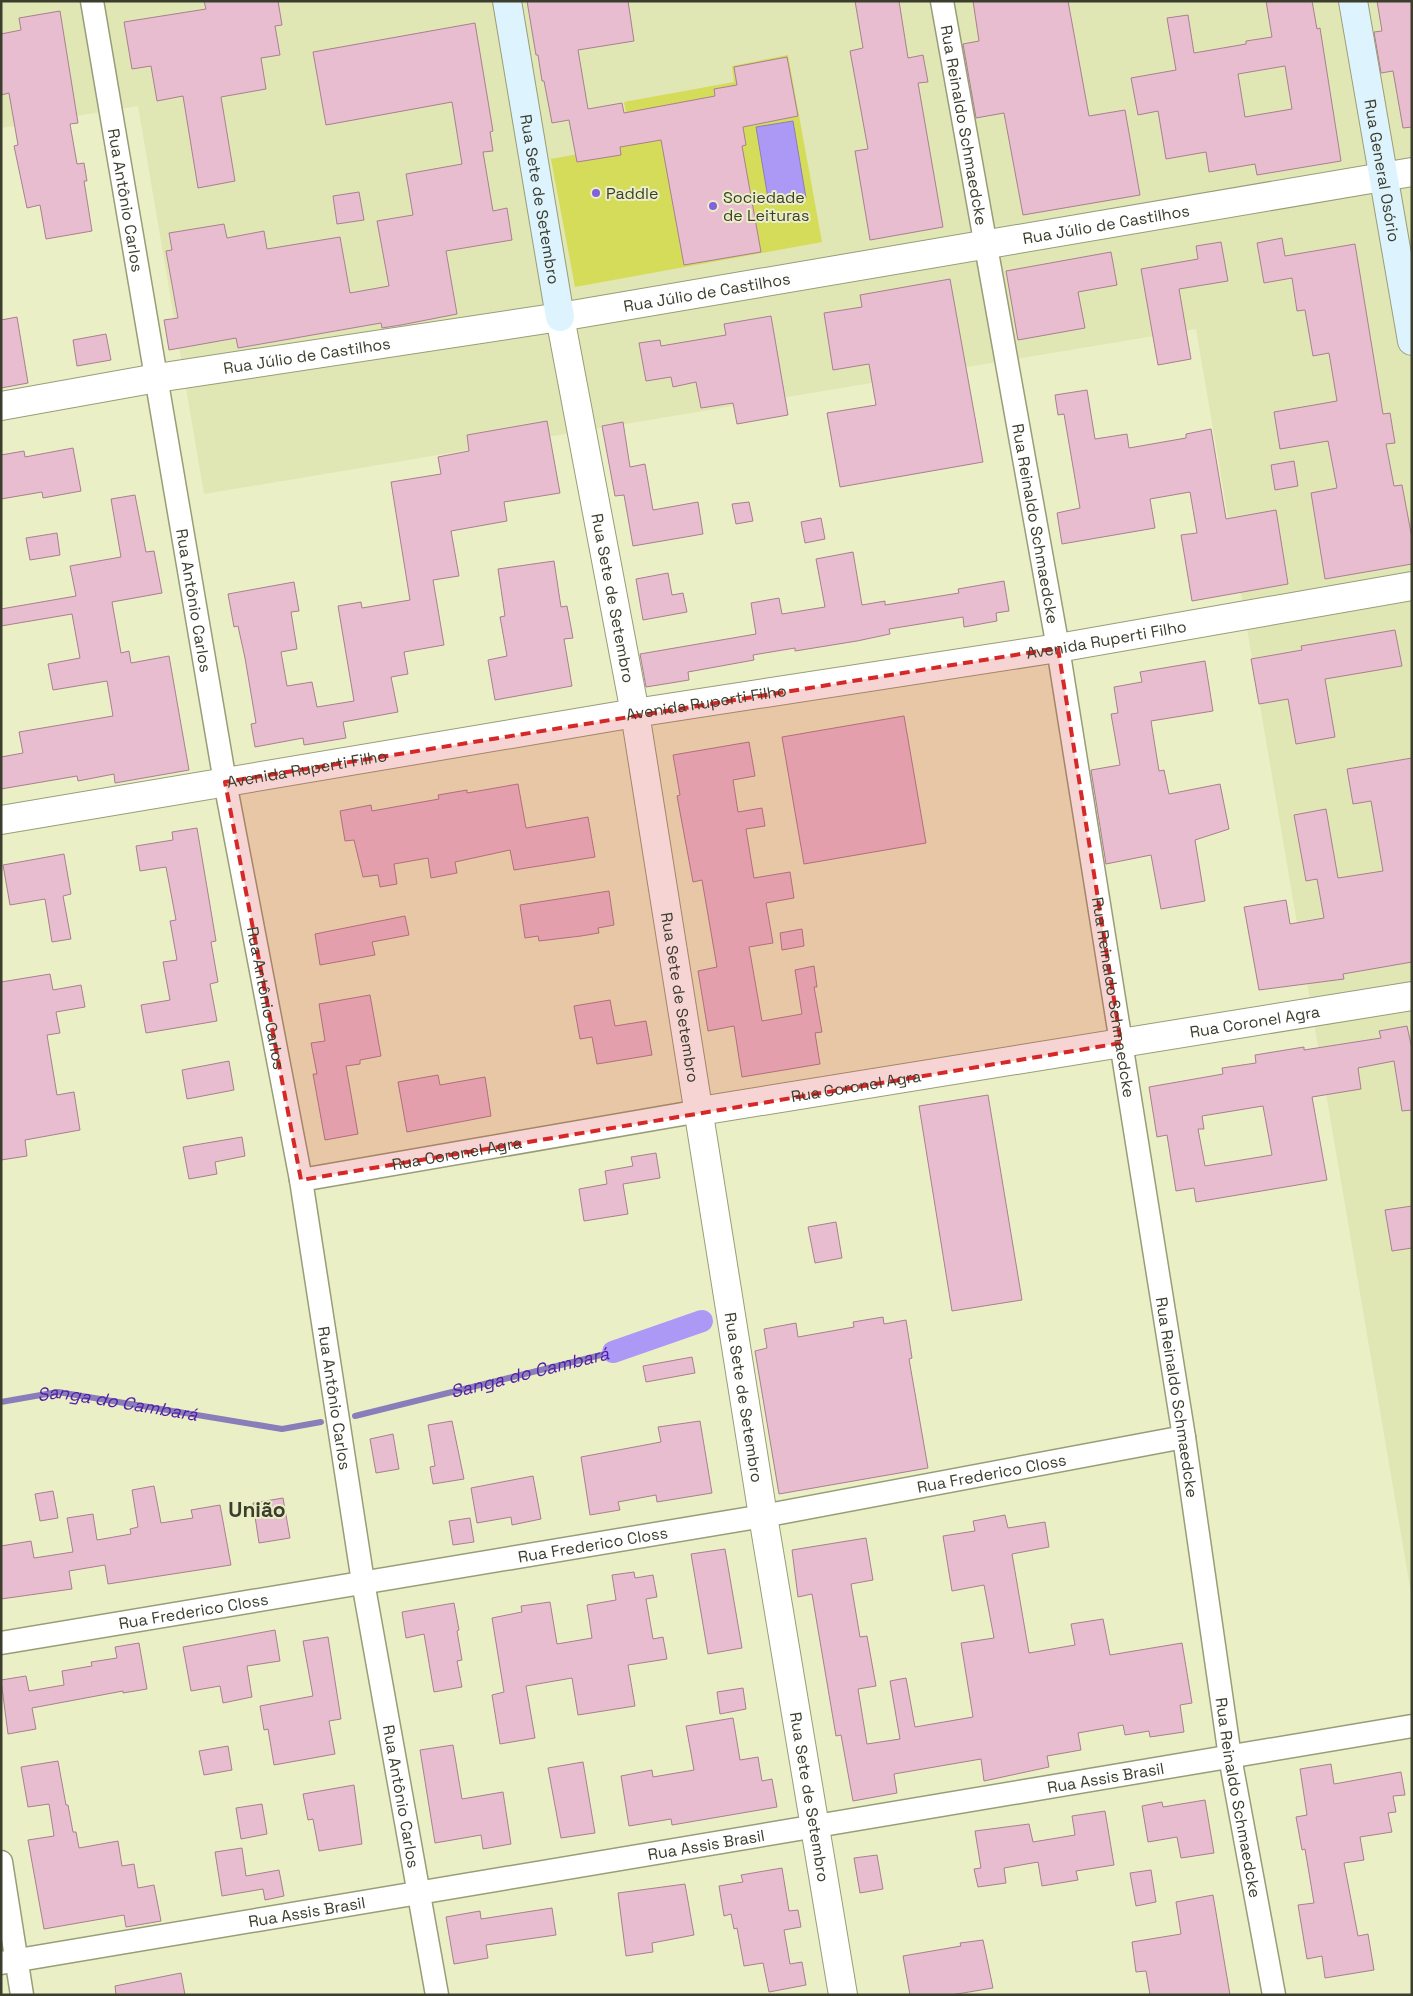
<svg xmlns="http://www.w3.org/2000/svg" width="1413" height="1996" font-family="'Space Grotesk',sans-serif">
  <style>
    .built { fill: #e1e6b5 }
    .green { fill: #d4dc5a }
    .water { fill: #ac99f6; stroke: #8a7eba }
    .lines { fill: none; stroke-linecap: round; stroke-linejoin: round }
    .stream { stroke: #8a7eba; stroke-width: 6 }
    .canal { stroke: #ac99f6; stroke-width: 22 }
    .building { fill: #e8bdcf; stroke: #a88090; fill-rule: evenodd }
    .minor-casing { stroke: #999d77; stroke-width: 25 }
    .tertiary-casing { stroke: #999d77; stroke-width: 30 }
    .secondary-casing { stroke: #999d77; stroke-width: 30 }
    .minor { stroke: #fff; stroke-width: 22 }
    .tertiary { stroke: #fff; stroke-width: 28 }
    .secondary { stroke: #ddf3fe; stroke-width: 28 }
    .marked { fill: #d62828; fill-opacity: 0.2; stroke: #d62828; stroke-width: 4; stroke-dasharray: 10 6; stroke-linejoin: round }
    .poi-dot { fill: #8261dc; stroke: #ebefc6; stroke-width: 2 }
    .labels { text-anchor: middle; stroke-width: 4; stroke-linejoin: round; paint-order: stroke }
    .street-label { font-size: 16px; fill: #3c3e2d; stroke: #ebefc6 }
    .poi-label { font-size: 16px; fill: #3c3e2d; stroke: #ebefc6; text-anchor: start }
    .water-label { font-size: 18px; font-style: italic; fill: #521ca6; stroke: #ebefc6 }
    .district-label { font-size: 21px; font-weight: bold; fill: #3c3e2d; stroke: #ebefc6 }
  </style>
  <rect width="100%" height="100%" fill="#ebefc6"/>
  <polygon class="built" points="1,1 1412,1 1412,1599 1196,329 204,494 138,106 1,128"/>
  <polygon class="green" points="788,55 822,242 575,287 551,159 632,144 624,102 734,82 732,66"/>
  <polygon class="water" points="793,121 806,198 769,204 756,127"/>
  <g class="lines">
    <g class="stream">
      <path id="s1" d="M 1,1402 L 58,1392 L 282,1429 L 321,1422"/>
      <path id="s2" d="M 355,1416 L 613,1352"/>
    </g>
    <polyline class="canal" points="613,1352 702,1321"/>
  </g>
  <g class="building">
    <polygon points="204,1 278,1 282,25 275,26 280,55 261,58 266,89 221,97 235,181 198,188 183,96 157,101 151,66 132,69 124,22 206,9"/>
    <polygon points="527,1 628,1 634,41 578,50 588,109 622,103 624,113 715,96 714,89 737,85 734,67 787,57 798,116 743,127 746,145 742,146 761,252 684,265 661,140 620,147 621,155 577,162 569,120 552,123 544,81 542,81 538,55 536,55"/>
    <polygon points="855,1 899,1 908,58 923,55 928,82 918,83 943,227 870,240 855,151 868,149 850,51 863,48"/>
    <polygon points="973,1 1068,1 1089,116 1125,110 1140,195 1023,215 1004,113 976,118 963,44 979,41"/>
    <path d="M 1266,1 L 1312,1 L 1317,29 L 1320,28 L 1341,161 L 1257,175 L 1255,164 L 1209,172 L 1206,152 L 1166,159 L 1158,111 L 1138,115 L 1131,78 L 1176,70 L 1167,18 L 1188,15 L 1194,53 L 1246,44 L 1246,41 L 1272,37 ZM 1285,66 L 1292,109 L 1245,117 L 1238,74 Z"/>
    <polygon points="1377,1 1412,1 1412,127 1403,128 1393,71 1381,73 1374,32 1382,31"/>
    <polygon points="60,11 78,123 70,124 77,164 84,163 87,181 84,181 92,231 46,239 40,205 27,208 14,146 18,145 9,93 1,95 1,34 21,30 19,18"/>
    <polygon points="475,23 493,131 490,132 493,151 483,152 493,211 507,208 512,240 446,251 457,314 401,325 382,328 381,323 238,348 236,338 169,350 164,320 178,318 166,251 172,250 169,233 224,224 227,238 264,231 267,249 340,237 350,293 389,286 377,221 413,215 406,174 462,164 452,102 326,125 313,52"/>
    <polygon points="359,192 364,220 337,224 333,196"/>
    <polygon points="1282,238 1285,256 1355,244 1383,414 1390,413 1395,443 1386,444 1394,486 1402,485 1412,538 1412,564 1325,579 1311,493 1337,488 1328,441 1280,449 1274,412 1337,401 1329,353 1313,356 1305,310 1297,311 1292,278 1264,283 1257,243"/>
    <polygon points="1221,242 1228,281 1179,289 1191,359 1158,365 1141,269 1198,259 1196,246"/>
    <polygon points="1111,252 1117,285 1078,292 1085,328 1018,340 1006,271"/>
    <polygon points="950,279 983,462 840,487 827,413 876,405 869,364 833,370 824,313 862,307 860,295"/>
    <polygon points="771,316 788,415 737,424 733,403 701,408 696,382 673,387 671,377 646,381 639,343 660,340 661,346 726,335 724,324"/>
    <polygon points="17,317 28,383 1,388 1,320"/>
    <polygon points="106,334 111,360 77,366 73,340"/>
    <polygon points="1087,390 1095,439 1127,434 1129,448 1186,438 1186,434 1211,429 1226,519 1276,510 1288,584 1192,601 1181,535 1197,533 1190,492 1150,499 1155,528 1062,544 1057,513 1080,508 1064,414 1058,415 1055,395"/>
    <polygon points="547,421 560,493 504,502 507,521 451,531 459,576 433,580 444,645 404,652 408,674 391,677 398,712 343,722 346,738 304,745 303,738 255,747 251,724 256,723 245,658 238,626 234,627 228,594 294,582 299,611 291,612 297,649 281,652 287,686 312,682 317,707 354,701 338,606 361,602 362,608 410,600 391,482 441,474 438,457 469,451 467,435"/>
    <polygon points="623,422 630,467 645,464 653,510 698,502 703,534 633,546 624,495 615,496 602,426"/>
    <polygon points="73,448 81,491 43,498 42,492 1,499 1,455 24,451 25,457"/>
    <polygon points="1294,461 1298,486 1275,490 1271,465"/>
    <polygon points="135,495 146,552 154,551 162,593 112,602 121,653 129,651 131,663 169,656 189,770 115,783 114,774 78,781 77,776 1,789 1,757 23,753 19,732 113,716 107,681 53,690 48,664 80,658 72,614 1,626 1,609 76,596 70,566 121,557 111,499"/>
    <polygon points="749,502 753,521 736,524 732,504"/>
    <polygon points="821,518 825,539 805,543 801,522"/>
    <polygon points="57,533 60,555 30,560 26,538"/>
    <polygon points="853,552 862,605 885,601 885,605 959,593 958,589 1004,581 1009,611 996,613 997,621 964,627 963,617 889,629 890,634 857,641 795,651 795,648 753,655 754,660 688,672 689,680 646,687 640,654 756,634 751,603 779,598 782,614 825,607 816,559"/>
    <polygon points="554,561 561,607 567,606 573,638 564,639 572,686 495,700 488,660 507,656 500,617 505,616 498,569"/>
    <polygon points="668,573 672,595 683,593 687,612 643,620 636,579"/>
    <polygon points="1395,630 1402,666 1325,679 1335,737 1296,744 1288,699 1259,704 1251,659 1302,650 1301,646"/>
    <polygon points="1205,661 1213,711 1151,721 1159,771 1164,770 1169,794 1220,784 1229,829 1195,840 1205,901 1161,909 1151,855 1106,864 1091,770 1120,765 1111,714 1118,713 1114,687 1142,682 1140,672"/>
    <polygon points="904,716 926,843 804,864 782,737"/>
    <polygon points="749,742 755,776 733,780 738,812 762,808 765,826 746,829 754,878 790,872 794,898 766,903 773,943 749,947 762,1021 802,1014 795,970 814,966 817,987 814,987 822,1032 815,1033 820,1064 742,1077 734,1026 708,1031 698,971 717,967 702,880 693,882 677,796 680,795 673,755"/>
    <polygon points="1412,758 1412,962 1343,974 1344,979 1259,990 1244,907 1286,900 1290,924 1324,918 1317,879 1306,881 1294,815 1326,809 1338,878 1383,871 1371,801 1353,804 1347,769"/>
    <polygon points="518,784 526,828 588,817 595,857 514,870 510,850 455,862 457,873 431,878 428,858 394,864 397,884 380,887 378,875 363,877 354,840 345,841 340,811 371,805 372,811 439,799 438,795 467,790 467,793"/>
    <polygon points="197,828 216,941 211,942 218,982 210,984 217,1021 146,1033 141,1005 170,1000 163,962 177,960 170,921 176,920 166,867 140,871 136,846 173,840 172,832"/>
    <polygon points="64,854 71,894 63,896 71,939 52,942 45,899 10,905 3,865"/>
    <polygon points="609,891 614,925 598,928 599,933 581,936 539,941 538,936 525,938 520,905"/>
    <polygon points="405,916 409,935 372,942 375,955 320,965 315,934"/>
    <polygon points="802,929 804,946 782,950 780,933"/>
    <polygon points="50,974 53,990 81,985 85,1007 56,1012 60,1033 47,1035 57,1095 74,1092 80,1130 25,1140 27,1156 1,1160 1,982"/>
    <polygon points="370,995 381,1056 360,1060 360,1064 346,1066 358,1134 325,1140 313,1074 317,1074 311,1043 325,1041 319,1004"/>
    <polygon points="610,1000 615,1026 646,1021 652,1055 597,1064 592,1037 580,1039 574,1006"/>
    <path d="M 1407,1026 L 1412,1049 L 1412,1110 L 1402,1111 L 1394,1061 L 1358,1068 L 1361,1089 L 1312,1097 L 1327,1180 L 1196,1202 L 1194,1188 L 1176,1191 L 1167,1135 L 1157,1137 L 1149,1087 L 1223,1074 L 1222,1068 L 1256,1063 L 1255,1055 L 1304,1047 L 1304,1050 L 1381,1038 L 1379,1031 ZM 1263,1106 L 1272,1155 L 1205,1166 L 1198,1129 L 1204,1129 L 1202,1116 Z"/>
    <polygon points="229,1061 234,1090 187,1099 182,1070"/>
    <polygon points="438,1075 440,1085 485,1077 491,1116 407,1132 398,1082"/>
    <polygon points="988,1095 1022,1300 952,1311 919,1106"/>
    <polygon points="242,1137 245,1156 215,1162 217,1174 189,1179 183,1147"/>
    <polygon points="656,1153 660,1178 623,1184 628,1214 584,1221 579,1189 607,1184 605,1171 633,1166 631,1157"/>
    <polygon points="1412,1206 1412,1248 1392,1251 1385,1210"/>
    <polygon points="836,1222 842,1258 815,1263 808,1227"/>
    <polygon points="883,1317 884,1324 906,1320 912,1358 909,1359 928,1468 779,1494 755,1351 767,1348 764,1329 796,1323 798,1337 854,1327 853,1322"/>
    <polygon points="692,1357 695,1373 646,1382 643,1366"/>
    <polygon points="452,1421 464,1479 433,1484 430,1467 435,1466 428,1425"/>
    <polygon points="700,1421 712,1493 657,1502 656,1495 618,1502 620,1510 590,1515 581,1457 661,1442 658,1427"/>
    <polygon points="393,1434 399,1469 376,1473 370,1439"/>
    <polygon points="533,1476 541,1519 512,1525 511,1517 477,1523 471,1488"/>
    <polygon points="154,1486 161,1523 193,1518 191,1510 220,1505 231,1565 108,1584 105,1565 69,1571 72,1589 1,1599 1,1546 31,1541 34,1558 73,1552 67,1518 93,1514 97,1540 131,1534 130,1529 138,1527 132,1490"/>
    <polygon points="53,1491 58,1518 40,1521 35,1494"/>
    <polygon points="283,1498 290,1538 259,1543 253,1503"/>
    <polygon points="1005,1515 1008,1528 1045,1522 1049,1547 1012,1554 1029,1653 1075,1645 1071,1624 1103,1619 1110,1655 1182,1643 1192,1703 1180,1705 1184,1732 1150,1737 1149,1731 1125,1735 1123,1725 1078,1733 1081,1750 1047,1756 1049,1767 984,1781 981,1759 894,1774 897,1793 853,1801 841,1735 836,1736 812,1594 798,1597 792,1550 866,1538 873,1580 851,1584 860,1637 867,1636 876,1686 858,1689 867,1744 900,1739 890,1681 906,1678 915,1727 973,1717 961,1643 994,1638 984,1585 952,1591 943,1536 975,1531 973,1521"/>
    <polygon points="470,1518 474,1542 453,1545 449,1521"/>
    <polygon points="725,1549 742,1648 708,1654 691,1554"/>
    <polygon points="634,1572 635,1578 653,1575 657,1597 646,1599 653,1639 663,1637 667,1659 628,1665 635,1706 578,1715 572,1678 526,1686 535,1738 500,1744 492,1695 504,1692 492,1618 522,1612 521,1606 550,1602 557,1644 592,1638 587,1605 616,1600 612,1575"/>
    <polygon points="454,1603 459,1630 457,1631 462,1660 457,1661 462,1687 434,1692 424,1634 406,1638 402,1612"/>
    <polygon points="275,1630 280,1661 247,1666 252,1697 223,1703 220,1686 191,1691 183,1647"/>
    <polygon points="328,1637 341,1719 329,1721 335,1754 274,1765 268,1729 264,1730 260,1706 313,1696 303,1641"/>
    <polygon points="139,1643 147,1689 123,1693 123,1691 32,1708 36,1729 8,1734 1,1680 26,1676 29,1691 64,1685 62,1671 92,1666 91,1662 117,1658 115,1647"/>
    <polygon points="743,1688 746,1709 720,1714 717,1692"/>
    <polygon points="733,1718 740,1760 758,1757 762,1781 772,1779 777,1807 672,1825 671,1819 629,1826 621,1776 652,1770 653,1777 694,1770 686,1726"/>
    <polygon points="453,1745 462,1799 503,1792 511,1844 483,1849 481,1835 435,1843 420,1750"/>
    <polygon points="228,1746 232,1770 204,1775 199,1751"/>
    <polygon points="58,1761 66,1805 68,1805 73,1832 76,1832 79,1848 118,1841 122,1866 134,1864 138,1888 154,1885 161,1921 126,1927 124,1915 44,1929 28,1840 54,1836 49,1804 28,1807 21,1767"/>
    <polygon points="583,1762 595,1833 561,1838 548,1768"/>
    <polygon points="1331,1764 1334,1784 1401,1772 1405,1795 1393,1796 1396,1812 1388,1813 1392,1832 1360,1837 1364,1860 1344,1863 1358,1936 1368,1934 1374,1970 1325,1978 1322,1956 1307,1959 1298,1905 1314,1903 1305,1849 1302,1850 1296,1817 1307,1815 1300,1769"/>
    <polygon points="354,1785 362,1844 319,1851 313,1819 308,1820 303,1794"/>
    <polygon points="1205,1800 1214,1853 1181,1858 1177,1837 1148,1842 1142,1806 1162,1802 1163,1807"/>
    <polygon points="262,1804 267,1834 241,1839 236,1808"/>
    <polygon points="1105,1811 1114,1865 1076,1871 1078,1880 1042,1886 1038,1862 1004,1868 1006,1883 978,1887 974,1869 981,1868 975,1831 1029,1824 1033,1842 1075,1835 1072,1816"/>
    <polygon points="242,1848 246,1876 279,1870 284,1896 265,1900 263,1889 222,1896 215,1852"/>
    <polygon points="877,1855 883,1889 860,1893 854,1858"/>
    <polygon points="782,1868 789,1911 798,1910 801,1927 784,1930 790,1964 802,1962 806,1985 769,1992 763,1963 744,1966 737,1928 734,1929 731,1914 724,1916 719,1886 743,1882 741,1875"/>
    <polygon points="1151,1870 1156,1902 1136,1906 1130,1873"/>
    <polygon points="685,1884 694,1935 652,1943 653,1952 626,1956 618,1893"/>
    <polygon points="1213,1895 1230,1995 1150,1995 1146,1971 1136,1972 1132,1942 1181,1934 1176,1902"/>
    <polygon points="552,1908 556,1935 486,1945 488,1958 454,1964 446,1917 480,1911 481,1919"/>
    <polygon points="983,1940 993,1988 951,1995 910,1995 903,1956 961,1946 960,1943"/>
    <polygon points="181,1973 185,1995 116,1995 115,1986"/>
  </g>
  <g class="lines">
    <defs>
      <g id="minor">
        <path id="s3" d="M 92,1 L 225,782 L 301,1180 L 363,1582 L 437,1995"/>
        <path id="s4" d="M 942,1 L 1058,648 L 1184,1437 L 1230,1757 L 1274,1995"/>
        <path id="s5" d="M 301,1180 L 700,1111"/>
        <path id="s6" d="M 1,1643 L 763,1516 L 1184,1437"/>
        <polyline points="1,1862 22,1995"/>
        <path id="s7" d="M 1,1963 L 1412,1726"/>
      </g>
      <g id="tertiary">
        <path id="s8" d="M 560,317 L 635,713 L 763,1516 L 843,1995"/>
        <path id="s9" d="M 1,406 L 157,378 L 560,317 L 1412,172"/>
        <path id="s10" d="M 1,820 L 635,713 L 1058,648 L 1412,586"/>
        <path id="s11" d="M 700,1111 L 1412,996"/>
      </g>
      <g id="secondary">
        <path id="s12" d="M 507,1 L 560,317"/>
        <path id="s13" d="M 1353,1 L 1412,341"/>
      </g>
    </defs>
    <use href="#minor" class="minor-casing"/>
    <use href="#tertiary" class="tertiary-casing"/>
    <use href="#secondary" class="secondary-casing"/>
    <use href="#minor" class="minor"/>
    <use href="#tertiary" class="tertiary"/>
    <use href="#secondary" class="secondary"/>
  </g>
  <path class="marked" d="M 1058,648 L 1121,1043 L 301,1180 L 225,782 Z"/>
  <g class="poi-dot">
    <circle cx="596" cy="193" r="5"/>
    <circle cx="713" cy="206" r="5"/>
  </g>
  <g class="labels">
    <g class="street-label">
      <text dy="6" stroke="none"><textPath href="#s4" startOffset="126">Rua Reinaldo Schmaedcke</textPath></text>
      <text dy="6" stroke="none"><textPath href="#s13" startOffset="172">Rua General Osório</textPath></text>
      <text dy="6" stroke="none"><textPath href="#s12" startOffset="201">Rua Sete de Setembro</textPath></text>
      <text dy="6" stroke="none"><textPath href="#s3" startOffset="202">Rua Antônio Carlos</textPath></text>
      <text dy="6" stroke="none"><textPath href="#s9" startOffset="1120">Rua Júlio de Castilhos</textPath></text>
      <text dy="6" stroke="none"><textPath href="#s9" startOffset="715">Rua Júlio de Castilhos</textPath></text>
      <text dy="6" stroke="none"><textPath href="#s9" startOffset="310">Rua Júlio de Castilhos</textPath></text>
      <text dy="6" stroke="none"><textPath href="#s4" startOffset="531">Rua Reinaldo Schmaedcke</textPath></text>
      <text dy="6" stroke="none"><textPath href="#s8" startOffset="286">Rua Sete de Setembro</textPath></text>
      <text dy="6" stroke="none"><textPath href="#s3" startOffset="608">Rua Antônio Carlos</textPath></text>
      <text dy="6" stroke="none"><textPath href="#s10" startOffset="1120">Avenida Ruperti Filho</textPath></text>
      <text dy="6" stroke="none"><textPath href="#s10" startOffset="715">Avenida Ruperti Filho</textPath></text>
      <text dy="6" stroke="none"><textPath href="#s10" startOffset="310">Avenida Ruperti Filho</textPath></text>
      <text dy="6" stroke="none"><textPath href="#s8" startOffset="691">Rua Sete de Setembro</textPath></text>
      <text dy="6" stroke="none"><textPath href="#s4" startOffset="1011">Rua Reinaldo Schmaedcke</textPath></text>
      <text dy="6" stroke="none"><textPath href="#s3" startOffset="1012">Rua Antônio Carlos</textPath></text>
      <text dy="6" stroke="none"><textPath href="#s11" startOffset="562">Rua Coronel Agra</textPath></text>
      <text dy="6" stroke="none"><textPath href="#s11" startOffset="158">Rua Coronel Agra</textPath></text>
      <text dy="6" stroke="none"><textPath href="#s5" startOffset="158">Rua Coronel Agra</textPath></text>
      <text dy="6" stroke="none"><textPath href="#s3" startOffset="1418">Rua Antônio Carlos</textPath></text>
      <text dy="6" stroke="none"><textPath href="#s8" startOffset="1096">Rua Sete de Setembro</textPath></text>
      <text dy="6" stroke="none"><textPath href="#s4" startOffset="1416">Rua Reinaldo Schmaedcke</textPath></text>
      <text dy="6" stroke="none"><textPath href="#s6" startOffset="1005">Rua Frederico Closs</textPath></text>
      <text dy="6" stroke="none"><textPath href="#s6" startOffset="600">Rua Frederico Closs</textPath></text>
      <text dy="6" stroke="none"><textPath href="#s6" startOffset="195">Rua Frederico Closs</textPath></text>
      <text dy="6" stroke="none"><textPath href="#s7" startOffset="1120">Rua Assis Brasil</textPath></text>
      <text dy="6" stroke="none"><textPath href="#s3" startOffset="1822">Rua Antônio Carlos</textPath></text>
      <text dy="6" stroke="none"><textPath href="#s8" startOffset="1501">Rua Sete de Setembro</textPath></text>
      <text dy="6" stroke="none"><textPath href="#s4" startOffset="1821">Rua Reinaldo Schmaedcke</textPath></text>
      <text dy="6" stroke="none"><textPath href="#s7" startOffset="715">Rua Assis Brasil</textPath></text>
      <text dy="6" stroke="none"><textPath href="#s7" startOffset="310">Rua Assis Brasil</textPath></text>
    </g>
    <g class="poi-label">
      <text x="606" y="199">Paddle</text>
      <text x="723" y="203">Sociedade<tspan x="723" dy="18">de Leituras</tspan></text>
    </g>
    <g class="water-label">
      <text dy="6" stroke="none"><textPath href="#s2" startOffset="180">Sanga do Cambará</textPath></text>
      <text dy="6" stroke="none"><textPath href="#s1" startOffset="118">Sanga do Cambará</textPath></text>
    </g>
    <g class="district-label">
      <text x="257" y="1517">União</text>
    </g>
  </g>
  <rect width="1413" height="1996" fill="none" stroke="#3c3e2d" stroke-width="5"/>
</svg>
